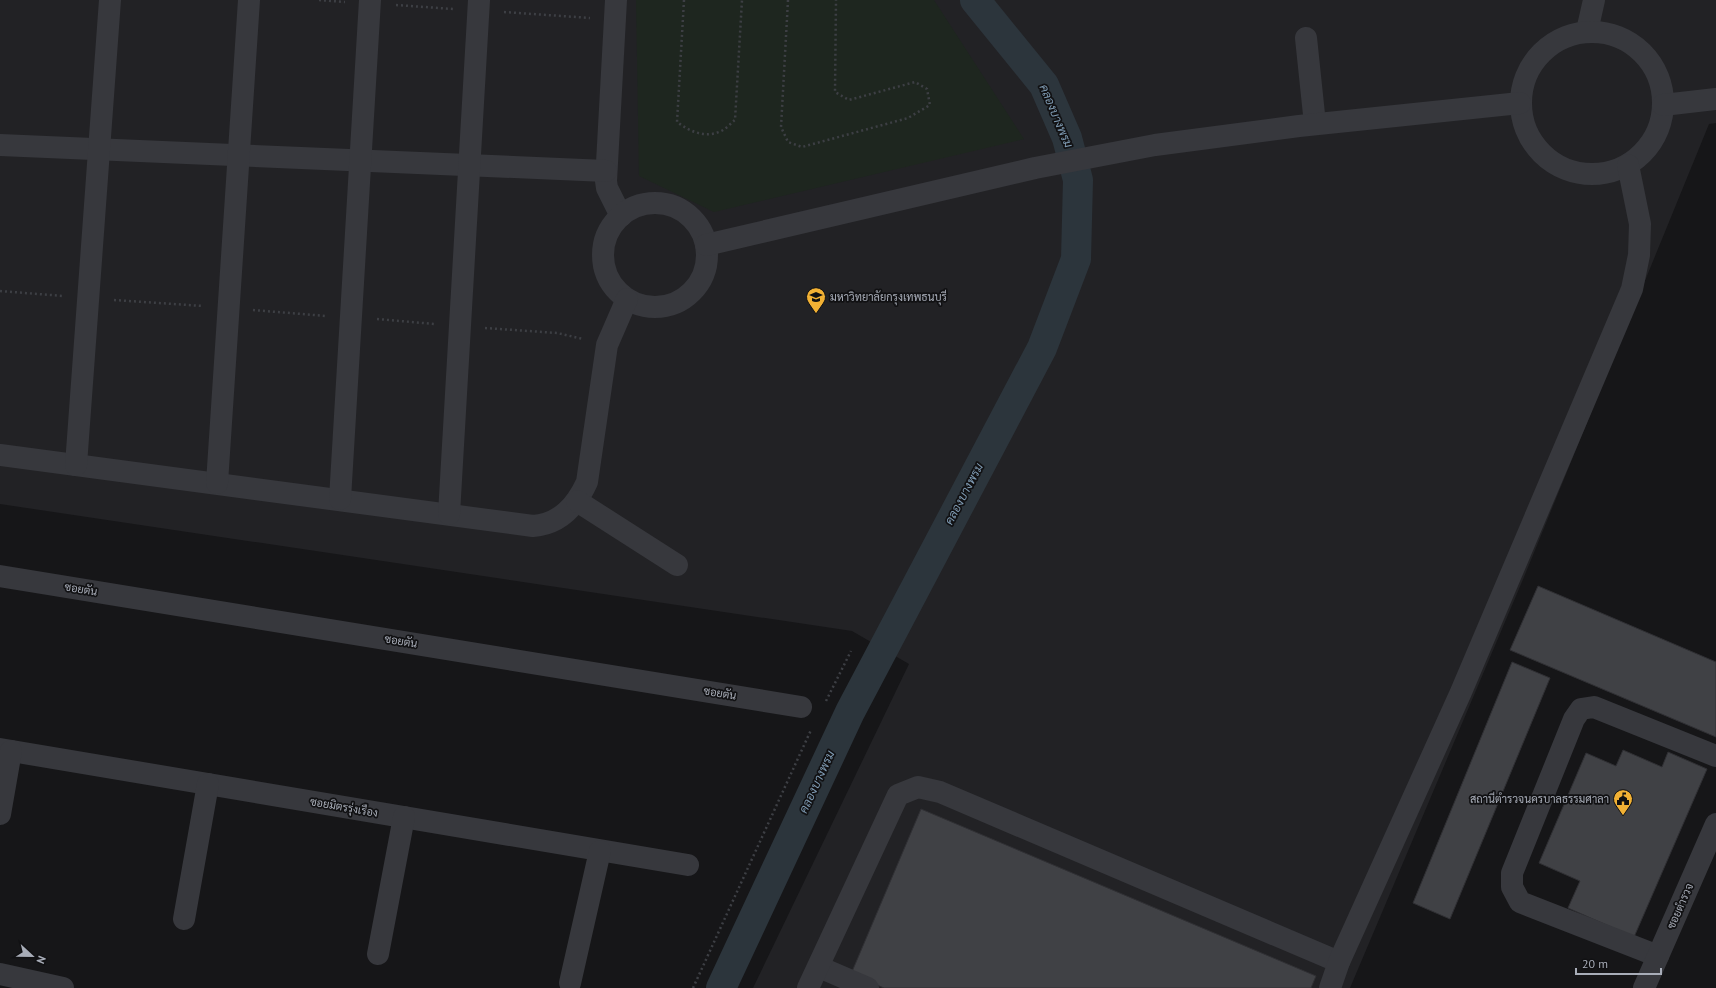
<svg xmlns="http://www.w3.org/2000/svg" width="1716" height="988" font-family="'PT Sans',Sarabun,sans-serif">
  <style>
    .built { fill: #222225 }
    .green { fill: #1e261f }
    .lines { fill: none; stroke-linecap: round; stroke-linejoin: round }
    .canal { stroke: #2c353c; stroke-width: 30 }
    .building { fill: #404145; stroke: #303034 }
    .path { stroke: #3d3f44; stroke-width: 2.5; stroke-dasharray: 2 3; stroke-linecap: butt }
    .minor { stroke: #37383d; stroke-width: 22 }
    .labels { text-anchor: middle; stroke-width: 3.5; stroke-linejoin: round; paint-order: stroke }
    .poi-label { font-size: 11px; fill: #a8adb8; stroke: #111113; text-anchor: start }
    .street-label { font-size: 11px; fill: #a8adb8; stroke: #111113 }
    .water-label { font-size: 12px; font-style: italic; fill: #7f9bb3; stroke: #111113 }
  </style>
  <rect width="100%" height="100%" fill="#161618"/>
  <polygon class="built" points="0,0 1716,0 1716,123 1709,124 1524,577 1350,988 753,988 909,664 852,631 0,504"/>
  <polygon class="green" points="636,0 934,0 1024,139 714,212 639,176"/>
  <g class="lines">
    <polyline class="canal" points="721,988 850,712 1042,348 1076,259 1078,180 1067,138 1044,85 975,0"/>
  </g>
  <g class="building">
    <polygon points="1538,586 1716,662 1716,737 1510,650"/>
    <polygon points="1512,662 1550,678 1450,919 1413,903"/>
    <polygon points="1623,750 1662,767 1668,752 1707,769 1634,937 1568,908 1580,881 1539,863 1586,753 1616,766"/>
    <polygon points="921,809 1316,976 1311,988 884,988 851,974"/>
  </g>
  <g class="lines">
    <g class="path">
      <polyline points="319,0 345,2"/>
      <path d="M 684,0 L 677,122 C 689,131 704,138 719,132 C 725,130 730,124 735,120 L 742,0"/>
      <polyline points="788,0 781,127 788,142 802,147 908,118 930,105 927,89 915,82 849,100 835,92 836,0"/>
      <polyline points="396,5 453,9"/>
      <polyline points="504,12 590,18"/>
      <polyline points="0,291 63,296"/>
      <polyline points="114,300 203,306"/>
      <polyline points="253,310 326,316"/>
      <polyline points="377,319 434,324"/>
      <polyline points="485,328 557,333 583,339"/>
      <polyline points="826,701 851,651"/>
      <polyline points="693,988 811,730"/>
    </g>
    <g class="minor">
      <polyline points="616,0 606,181 607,188 621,216"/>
      <polyline points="1587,31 1594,0"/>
      <circle cx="1592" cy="103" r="71"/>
      <polyline points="1306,38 1315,124"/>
      <polyline points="1663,105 1716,99"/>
      <polyline points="0,145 606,171"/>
      <circle cx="655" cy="255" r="52"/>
      <polyline points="706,245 1035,168 1155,145 1299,126 1520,103"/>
      <path d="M 0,455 L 533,526 C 560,524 576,506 587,482 L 607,345 L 627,299"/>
      <polyline points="76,465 110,0"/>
      <polyline points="217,483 249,0"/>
      <polyline points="340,499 370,0"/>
      <polyline points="577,501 677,565"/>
      <polyline points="449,514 479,0"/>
      <polyline points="0,576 801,707"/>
      <polyline points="0,749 688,865"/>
      <polyline points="0,814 11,751"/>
      <polyline points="184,919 208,784"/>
      <polyline points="378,954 404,817"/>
      <polyline points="1658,956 1520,902 1512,887 1512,873 1574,719 1581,709 1594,707 1716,756"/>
      <polyline points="819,967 868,988"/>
      <polyline points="0,974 63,988"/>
      <polyline points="570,983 600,851"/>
      <polyline points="808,988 898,795 918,787 940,792 1339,962"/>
      <polyline points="1330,988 1339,962 1461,692 1632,289 1639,255 1640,224 1628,165"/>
      <polyline points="1644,988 1716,824"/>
    </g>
  </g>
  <defs>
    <symbol id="university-pin" viewBox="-11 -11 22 30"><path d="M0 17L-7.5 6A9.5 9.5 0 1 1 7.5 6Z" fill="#f2b134" stroke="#111113"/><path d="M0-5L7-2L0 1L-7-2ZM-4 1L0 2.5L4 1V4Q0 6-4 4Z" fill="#111"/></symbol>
    <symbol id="civic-pin" viewBox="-11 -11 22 30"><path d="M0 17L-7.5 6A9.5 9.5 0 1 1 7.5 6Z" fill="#f2b134" stroke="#111113"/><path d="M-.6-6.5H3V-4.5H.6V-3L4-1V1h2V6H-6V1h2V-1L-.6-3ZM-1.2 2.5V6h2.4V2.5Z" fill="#111"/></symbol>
  </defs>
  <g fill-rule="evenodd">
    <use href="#university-pin" x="805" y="286" width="22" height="30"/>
    <use href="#civic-pin" x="1612" y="788" width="22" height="30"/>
  </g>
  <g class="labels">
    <g class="poi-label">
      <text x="830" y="301">มหาวิทยาลัยกรุงเทพธนบุรี</text>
      <text x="1609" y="803" text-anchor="end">สถานีตำรวจนครบาลธรรมศาลา</text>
    </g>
    <g class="street-label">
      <text transform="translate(81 589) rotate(9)" y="4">ซอยตัน</text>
      <text transform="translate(401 641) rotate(9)" y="4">ซอยตัน</text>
      <text transform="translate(720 693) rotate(9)" y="4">ซอยตัน</text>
      <text transform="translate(344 807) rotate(10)" y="4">ซอยมิตรรุ่งเรือง</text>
      <text transform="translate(1680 906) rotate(-66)" y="4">ซอยตำรวจ</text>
    </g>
    <g class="water-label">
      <text transform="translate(1056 116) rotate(67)" y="4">คลองบางพรม</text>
      <text transform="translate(964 494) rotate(-62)" y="4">คลองบางพรม</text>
      <text transform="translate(817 782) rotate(-65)" y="4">คลองบางพรม</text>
    </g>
  </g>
  <g transform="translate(32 956) rotate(112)" stroke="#111113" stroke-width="3" paint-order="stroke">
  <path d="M0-3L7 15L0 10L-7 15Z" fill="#a8adb8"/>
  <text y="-6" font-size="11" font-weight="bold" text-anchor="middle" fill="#a8adb8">N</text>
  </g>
  <path d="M1576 968v6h85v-6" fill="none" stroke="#a8adb8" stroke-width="2"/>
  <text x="1582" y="968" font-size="12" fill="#a8adb8" stroke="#111113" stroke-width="3" paint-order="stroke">20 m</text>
</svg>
